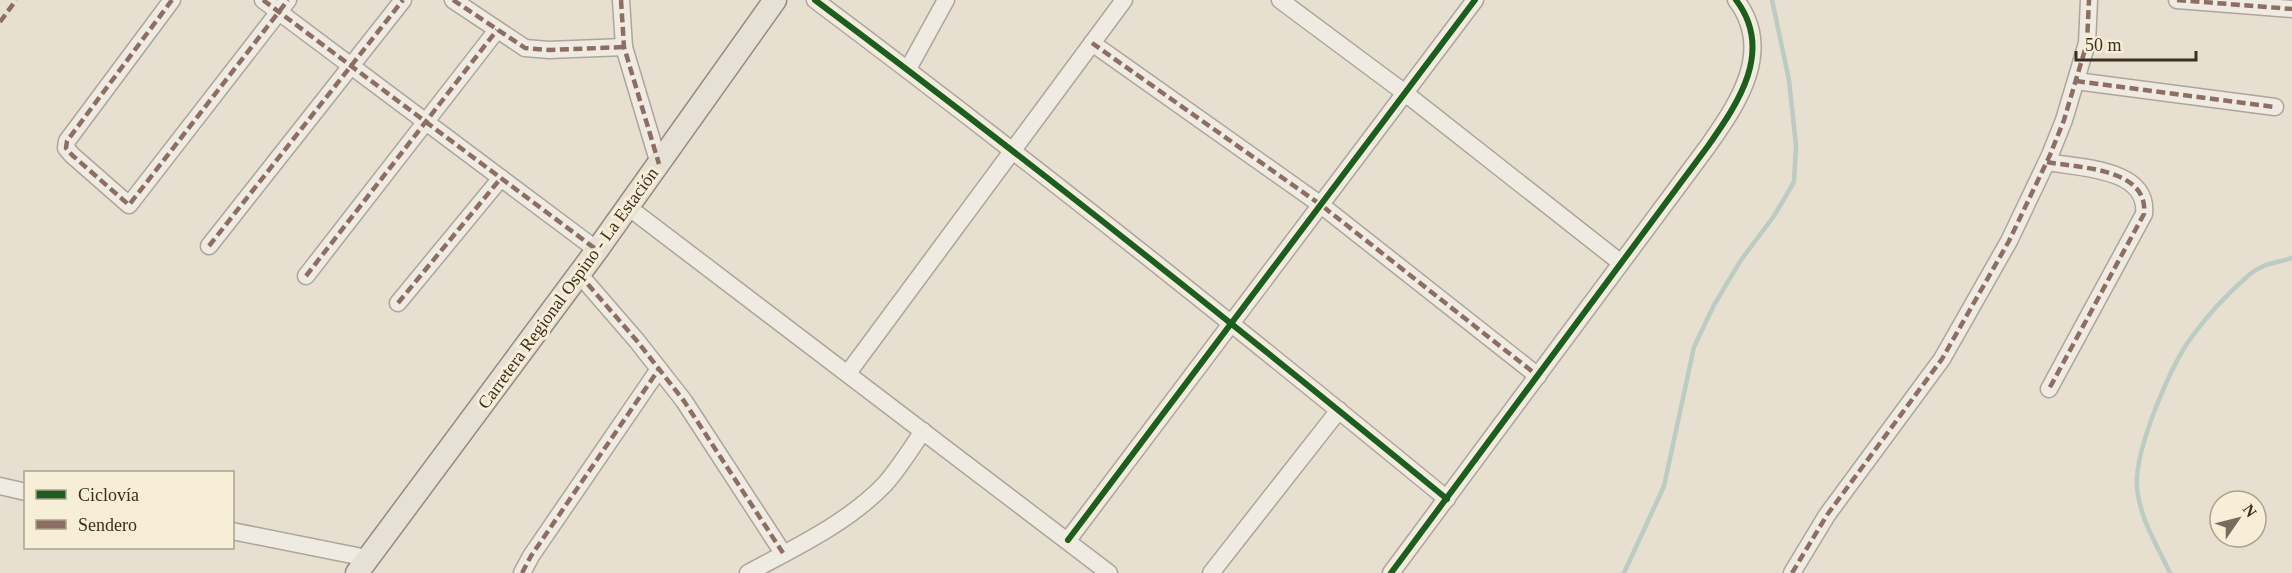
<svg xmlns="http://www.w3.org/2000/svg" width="2292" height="573" font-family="Georgia,serif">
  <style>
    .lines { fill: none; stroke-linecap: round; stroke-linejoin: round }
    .stream { stroke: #bcccc2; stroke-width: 4.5 }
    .minor-casing { stroke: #ada599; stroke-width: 19 }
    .major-casing { stroke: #928b80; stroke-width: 25 }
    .minor { stroke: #efebe3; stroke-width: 16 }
    .major { stroke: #e6e1d4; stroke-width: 22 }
    .quiet { stroke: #8d6e63; stroke-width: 4.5; stroke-dasharray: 9 4.5; stroke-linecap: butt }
    .cycleway-casing { stroke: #f7eed8; stroke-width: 10 }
    .cycleway { stroke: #1b5e20; stroke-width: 6 }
    .labels { text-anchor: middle; stroke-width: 6; stroke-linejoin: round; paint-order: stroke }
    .street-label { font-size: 18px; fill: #3d2e20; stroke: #f7eed8 }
  </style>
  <rect width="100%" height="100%" fill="#e7e0d1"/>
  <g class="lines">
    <g class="stream">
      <polyline points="1624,573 1664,486 1694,347 1714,305 1741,260 1774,216 1794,182 1796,146 1789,80 1772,0"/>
      <path d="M 2170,573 C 2157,545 2140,519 2137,488 C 2134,451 2168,373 2188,342 C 2205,318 2228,293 2250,274 C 2263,263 2277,263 2292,258"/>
    </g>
    <defs>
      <g id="minor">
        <polyline points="172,0 67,141 66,148 72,155 129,205 288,0"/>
        <polyline points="263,0 597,250"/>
        <polyline points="453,0 525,48 549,50 624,47"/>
        <polyline points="621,0 624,47 659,164"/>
        <path d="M 815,0 C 1030,161 1239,328 1447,499"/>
        <polyline points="1280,0 1405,93 1621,263"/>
        <polyline points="2177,0 2292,9"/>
        <polyline points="1092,43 1321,205 1538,376"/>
        <polyline points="908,69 946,0"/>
        <polyline points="2076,81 2275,107"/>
        <path d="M 2047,162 C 2079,168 2149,168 2144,214 L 2049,389"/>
        <polyline points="628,207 1109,573"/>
        <polyline points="209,246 403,0"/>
        <polyline points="579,274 637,341 684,401 783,553"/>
        <polyline points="306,276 497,30"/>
        <polyline points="398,303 501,178"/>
        <polyline points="848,373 1124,0"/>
        <polyline points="0,486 26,492"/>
        <polyline points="232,531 367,558"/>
        <polyline points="1068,540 1475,0"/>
        <polyline points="522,573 531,556 659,369"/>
        <path d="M 748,573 C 794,548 848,523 885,484 C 899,468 911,449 923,431"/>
        <polyline points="1211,573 1339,410"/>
        <path d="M 1391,573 L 1708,146 C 1739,102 1774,50 1736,0"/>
        <polyline points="1792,573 1827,515 1942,359 2009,241 2050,155 2064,120 2087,43 2089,0"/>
      </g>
      <polyline id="major" points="357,573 597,250 775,0"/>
    </defs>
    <use href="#minor" class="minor-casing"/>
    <use href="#major" class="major-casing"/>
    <use href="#minor" class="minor"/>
    <use href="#major" class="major"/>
    <g class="quiet">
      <polyline points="172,0 67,141 66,148 72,155 129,205 288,0"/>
      <polyline points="263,0 597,250"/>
      <polyline points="453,0 525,48 549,50 624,47"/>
      <polyline points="621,0 624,47 659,164"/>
      <polyline points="2177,0 2292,9"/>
      <polyline points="0,22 16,0"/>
      <polyline points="1092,43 1321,205 1538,376"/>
      <polyline points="2076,81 2275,107"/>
      <path d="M 2047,162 C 2079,168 2149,168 2144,214 L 2049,389"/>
      <polyline points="209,246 403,0"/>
      <polyline points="579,274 637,341 684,401 783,553"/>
      <polyline points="306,276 497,30"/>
      <polyline points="398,303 501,178"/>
      <polyline points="522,573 531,556 659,369"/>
      <polyline points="1792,573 1827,515 1942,359 2009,241 2050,155 2064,120 2087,43 2089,0"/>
    </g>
    <defs>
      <g id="cycleway">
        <path d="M 815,0 C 1030,161 1239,328 1447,499"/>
        <polyline points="1068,540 1475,0"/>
        <path d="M 1391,573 L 1708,146 C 1739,102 1774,50 1736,0"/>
      </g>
    </defs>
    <use href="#cycleway" class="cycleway-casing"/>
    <use href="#cycleway" class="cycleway"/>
  </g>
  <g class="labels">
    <g class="street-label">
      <text transform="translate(568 288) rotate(-54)" y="6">Carretera Regional Ospino - La Estación</text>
    </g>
  </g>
  <rect x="24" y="471" width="210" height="78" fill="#f7eed8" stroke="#ada18e" stroke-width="1.5"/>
  <rect x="36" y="490" width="30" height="9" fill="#1b5e20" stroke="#ada18e" stroke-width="1.5"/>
  <text x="78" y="501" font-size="18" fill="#3d2e20">Ciclovía</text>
  <rect x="36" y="520" width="30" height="9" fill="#8d6e63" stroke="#ada18e" stroke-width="1.5"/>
  <text x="78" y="531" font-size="18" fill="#3d2e20">Sendero</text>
  <g transform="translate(2238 519) rotate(55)"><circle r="28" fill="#f7eed8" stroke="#ada18e" stroke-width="1.5"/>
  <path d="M0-4.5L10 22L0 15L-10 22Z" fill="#786c5e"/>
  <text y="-9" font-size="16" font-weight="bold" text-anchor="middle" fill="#3d2e20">N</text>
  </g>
  <path d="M2076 51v9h120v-9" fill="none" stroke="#3d2e20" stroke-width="3"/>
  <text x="2085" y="51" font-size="18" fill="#3d2e20" stroke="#f7eed8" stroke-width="4.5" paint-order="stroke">50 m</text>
</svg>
